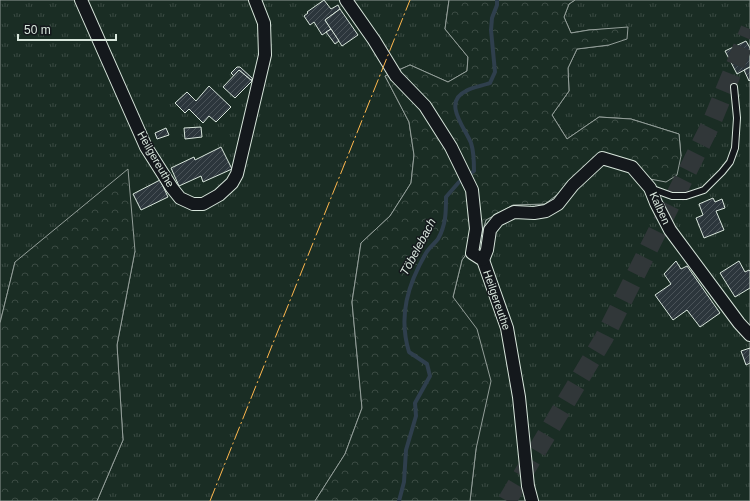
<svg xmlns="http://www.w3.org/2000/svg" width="750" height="501" font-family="Arial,sans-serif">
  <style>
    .grass { fill: url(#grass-tufts); stroke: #939e99 }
    .forest { fill: url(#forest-crowns); stroke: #939e99 }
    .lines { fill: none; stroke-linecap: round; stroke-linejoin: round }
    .stream { stroke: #2f3f4d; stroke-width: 4 }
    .building { fill: url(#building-hatch); stroke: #d8e6dc }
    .primary-tunnel { stroke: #313739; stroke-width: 19; stroke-dasharray: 19 10; stroke-linecap: butt }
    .service-casing { stroke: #d8e6dc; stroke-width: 8 }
    .minor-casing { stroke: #d8e6dc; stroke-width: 14 }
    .service { stroke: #14181c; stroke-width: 6 }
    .minor { stroke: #14181c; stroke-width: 12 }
    .power { stroke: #ffb74d; stroke-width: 1; stroke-dasharray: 14 3 2 3; stroke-linecap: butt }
    .labels { text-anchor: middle; stroke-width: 3; stroke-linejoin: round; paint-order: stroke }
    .street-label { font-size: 11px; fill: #d8e6dc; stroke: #14181c }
    .water-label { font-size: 12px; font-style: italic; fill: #d8e6dc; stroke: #14181c }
  </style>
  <defs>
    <pattern id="grass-tufts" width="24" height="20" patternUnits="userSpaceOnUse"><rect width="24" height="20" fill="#1a2d24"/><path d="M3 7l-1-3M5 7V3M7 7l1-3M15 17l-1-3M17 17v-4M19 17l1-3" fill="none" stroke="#3b4b43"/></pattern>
    <pattern id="forest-crowns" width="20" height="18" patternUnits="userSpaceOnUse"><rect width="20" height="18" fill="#1a2d24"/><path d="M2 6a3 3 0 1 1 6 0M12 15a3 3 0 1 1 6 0" fill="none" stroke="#3b4b43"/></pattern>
    <pattern id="building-hatch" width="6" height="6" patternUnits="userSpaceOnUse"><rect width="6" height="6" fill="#2c363c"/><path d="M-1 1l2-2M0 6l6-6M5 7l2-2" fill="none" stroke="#4a5358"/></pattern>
  </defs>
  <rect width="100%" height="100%" fill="#14181c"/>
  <g class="grass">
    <polygon points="0,0 449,0 445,29 468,57 467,71 448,82 410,65 385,76 409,122 414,155 411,183 390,216 361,243 352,302 362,408 345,454 315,501 97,501 123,440 117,345 135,251 15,262 0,323"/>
    <polygon points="575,0 750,0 750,501 470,501 476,449 453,297 462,260 482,233 486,220 513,205 545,204 599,155 681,156 679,134 631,119 599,117 567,139 552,115 569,91 568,68 577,49 609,45 628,28 589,30 571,33 564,17 569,4"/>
  </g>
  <g class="forest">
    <polygon points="449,0 575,0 569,4 564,17 571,33 589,30 628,27 627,39 609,45 577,49 568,68 569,91 552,115 567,139 599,117 631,119 679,134 681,156 677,175 666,182 650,179 599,155 571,184 545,204 513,205 486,220 482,233 462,260 453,297 477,329 491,381 476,449 470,501 315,501 345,454 362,408 352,302 361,243 390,216 411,183 414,155 409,122 385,76 410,65 448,82 467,71 468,57 445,29"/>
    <polygon points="128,169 135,251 117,345 123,440 97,501 0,501 0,323 15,262"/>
  </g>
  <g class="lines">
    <path class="stream" d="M 399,501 L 404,482 L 406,450 L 416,416 L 415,403 L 430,376 L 427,364 L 409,352 C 398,316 408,284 426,253 C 429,248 434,244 438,239 C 446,225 446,212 446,197 L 459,182 L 474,171 C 474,161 474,152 471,143 C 465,128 442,102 466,91 C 472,87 482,86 490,83 L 495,72 L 491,30 L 492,18 L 497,5 L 497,0"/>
  </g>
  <g class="building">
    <polygon points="324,0 331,9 338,5 340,9 325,20 331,29 322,35 314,22 310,25 304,16 308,13 307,12"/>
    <polygon points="340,9 358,35 342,46 325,20"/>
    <polygon points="331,29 339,41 335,44 326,32"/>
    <polygon points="746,41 750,48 750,67 737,74 725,51"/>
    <polygon points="237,67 240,67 253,79 251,80 239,70 234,76 231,73"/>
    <polygon points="750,67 750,80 749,81 744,70"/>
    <polygon points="239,70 252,81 235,98 223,87"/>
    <polygon points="209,86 231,107 216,122 209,116 203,123 189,109 185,113 175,103 187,92 196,101"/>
    <polygon points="201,127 202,137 185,139 184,128"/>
    <polygon points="166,128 169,135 157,139 155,133"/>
    <polygon points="221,147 232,169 203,182 201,176 179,186 171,168 194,157 195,160"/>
    <polygon points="160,180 168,197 141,210 133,194"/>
    <polygon points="713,198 715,202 722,199 725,208 716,211 724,230 704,238 696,218 703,215 699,204"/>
    <polygon points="676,261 681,269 687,266 720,313 700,327 687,310 673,320 655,295 671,284 664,274"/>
    <polygon points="739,261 745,272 749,270 750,271 750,288 735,297 720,273"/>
    <polygon points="750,348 750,363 746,365 741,351"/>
  </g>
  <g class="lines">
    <polyline class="primary-tunnel" points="507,501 604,338 711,124 750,29"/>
    <defs>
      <polyline id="service" points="650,188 672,196 686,196 704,190 722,172 730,162 735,148 737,118 734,87"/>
      <g id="minor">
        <polyline points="81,0 146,147 172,188 180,198 193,204 203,204 219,195 232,183 237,174 265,55 264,23 255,0"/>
        <polyline points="346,0 374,40 396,76 425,106 451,147 472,190 476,229 472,253 483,260 507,328 519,397 528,486 532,501"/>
        <polyline points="483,260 487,250 490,230 498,220 514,212 534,213 546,211 558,204 573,185 602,158 632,167 650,188 656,203 670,230 739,323 750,335"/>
      </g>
    </defs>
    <use href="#service" class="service-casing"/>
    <use href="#minor" class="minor-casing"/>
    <use href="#service" class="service"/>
    <use href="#minor" class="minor"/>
    <polyline class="power" points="210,501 410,0"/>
  </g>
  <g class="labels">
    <g class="street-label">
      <text transform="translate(156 159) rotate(60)" y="4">Heilgereuthe</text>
      <text transform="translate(660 208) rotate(65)" y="4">Kalben</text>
      <text transform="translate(497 300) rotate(71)" y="4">Heilgereuthe</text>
    </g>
    <g class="water-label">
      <text transform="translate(418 247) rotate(-62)" y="4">Töbelebach</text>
    </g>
  </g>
  <path d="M18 34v6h98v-6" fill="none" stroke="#d8e6dc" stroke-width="2"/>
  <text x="24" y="34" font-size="12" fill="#d8e6dc" stroke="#14181c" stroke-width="3" paint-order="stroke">50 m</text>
</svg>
